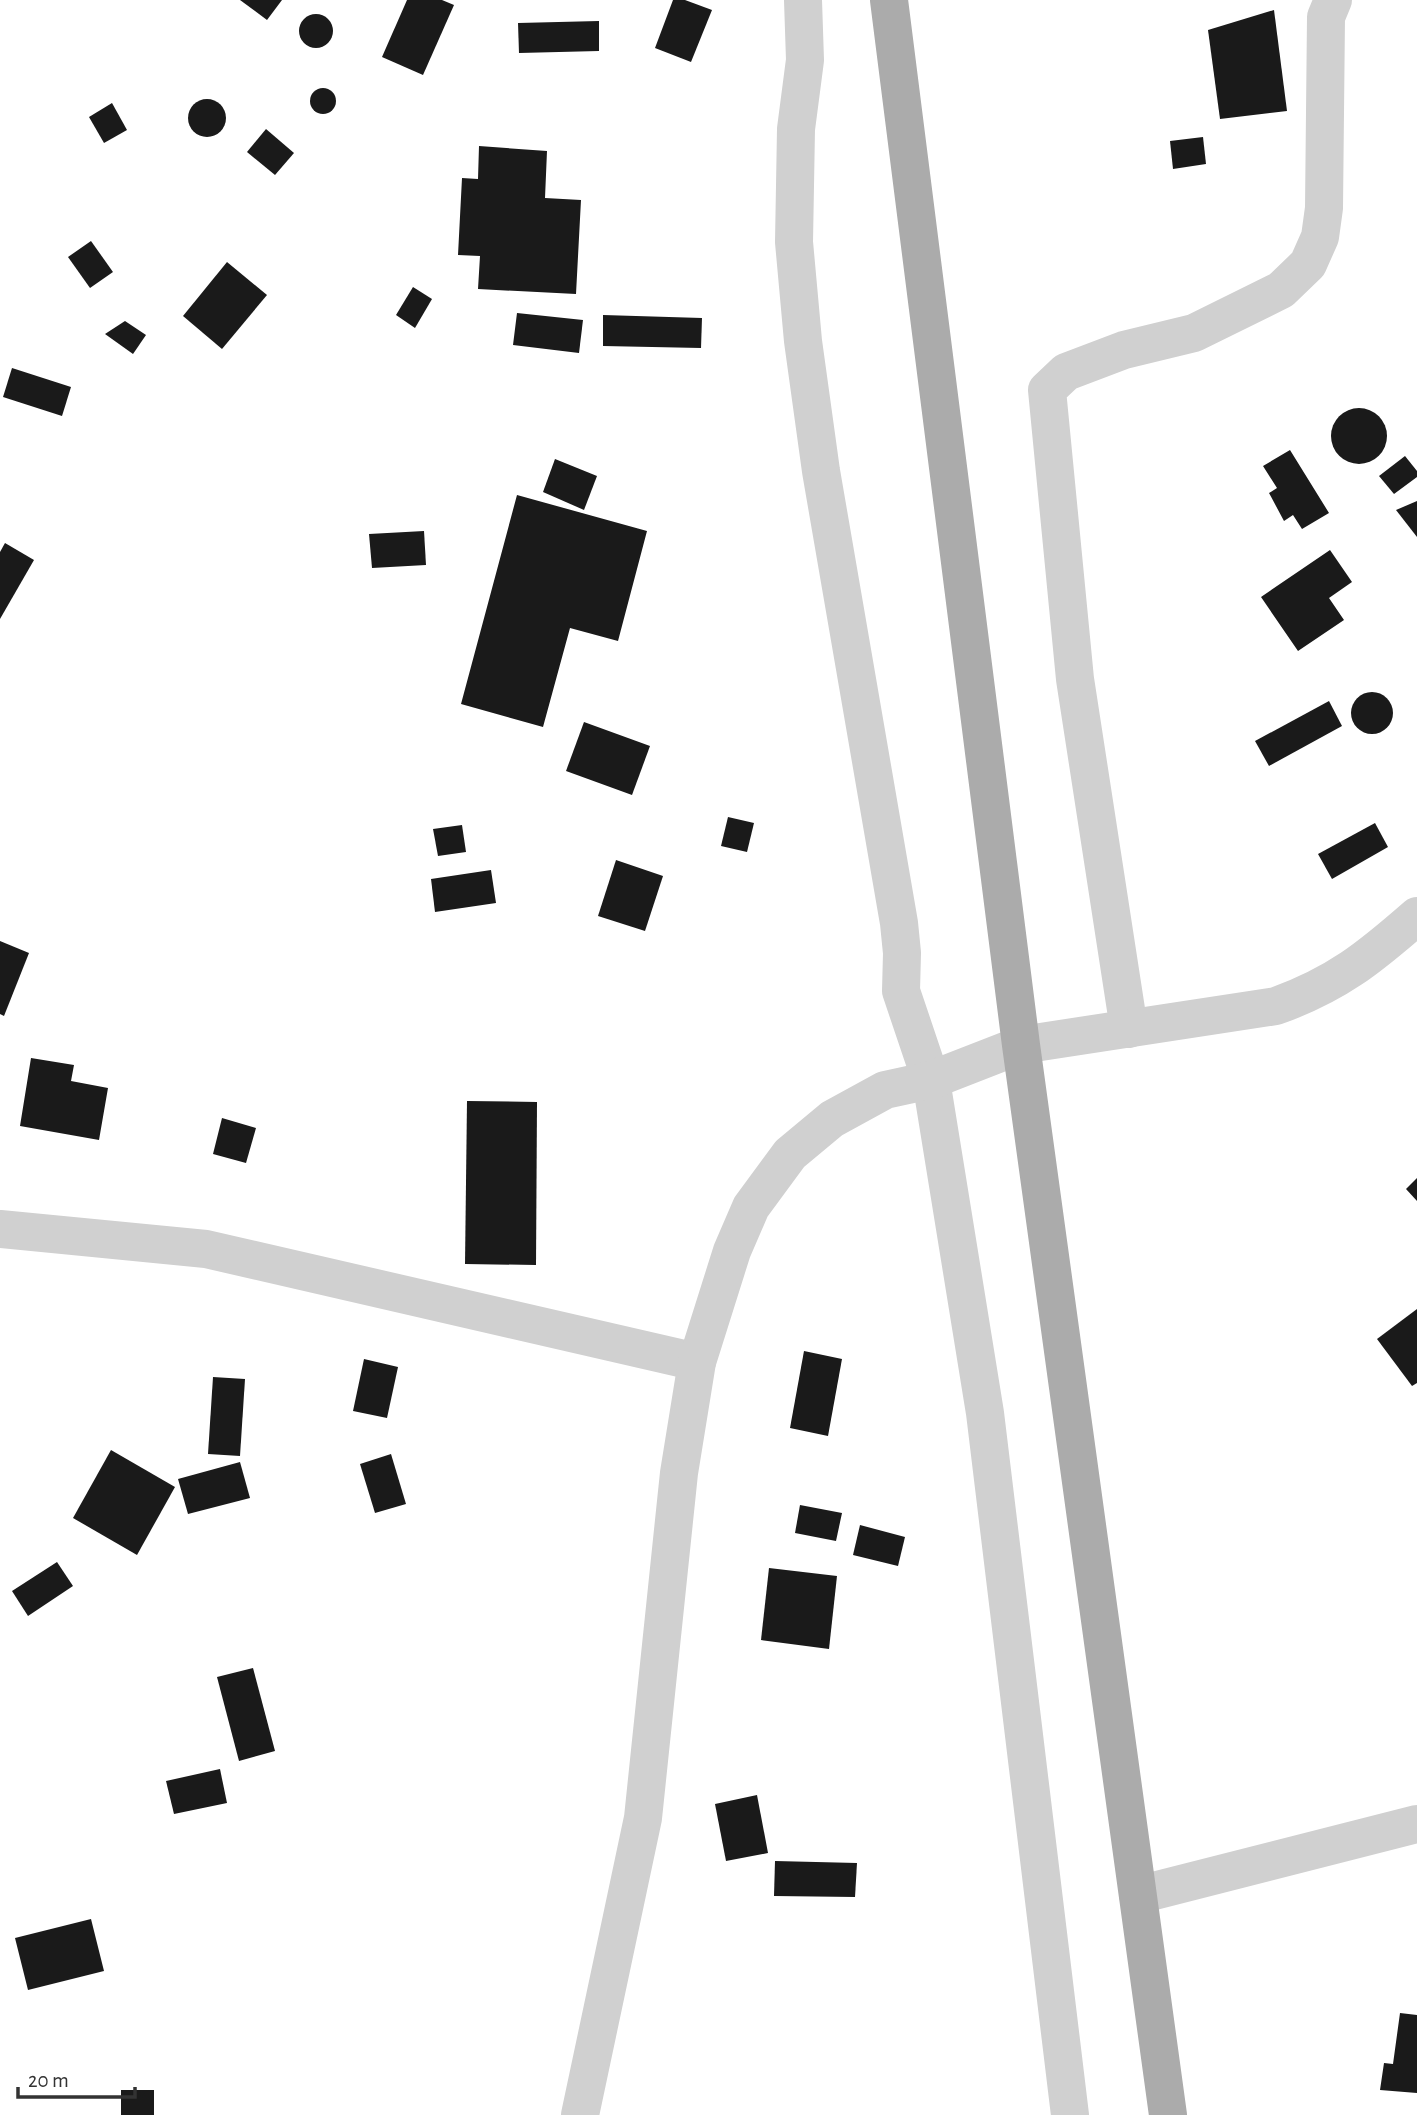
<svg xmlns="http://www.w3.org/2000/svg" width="1417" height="2115" font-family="'Alegreya Sans',sans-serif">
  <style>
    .building { fill: #1a1a1a }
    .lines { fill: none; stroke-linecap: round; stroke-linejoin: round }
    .minor { stroke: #d0d0d0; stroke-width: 38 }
    .major { stroke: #ababab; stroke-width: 38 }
  </style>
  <rect width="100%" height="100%" fill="#fff"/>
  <g class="building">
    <polygon points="240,0 282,0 267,20"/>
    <polygon points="407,0 442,0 454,5 423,75 382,57"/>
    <polygon points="673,0 685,0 712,10 691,62 655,48"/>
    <polygon points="1274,10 1287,111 1220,119 1208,30"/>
    <circle cx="316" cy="31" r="17"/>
    <polygon points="599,21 599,51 519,53 518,23"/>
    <circle cx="323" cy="101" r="13"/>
    <circle cx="207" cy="118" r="19"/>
    <polygon points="112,103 127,130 104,143 89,117"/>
    <polygon points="266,129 294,153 275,175 247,152"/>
    <polygon points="1203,137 1206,164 1173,169 1170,141"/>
    <polygon points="479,146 547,151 545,198 581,200 576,294 478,289 480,256 458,255 462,178 478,179"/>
    <polygon points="91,241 113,272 90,288 68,257"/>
    <polygon points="227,262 267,295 222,349 183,316"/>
    <polygon points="413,287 432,299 415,328 396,315"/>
    <polygon points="517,313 583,320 579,353 513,345"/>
    <polygon points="603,315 702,318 701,348 603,346"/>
    <polygon points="125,321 146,335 133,354 105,334"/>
    <polygon points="12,368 71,387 62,416 3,397"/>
    <circle cx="1359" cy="436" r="28"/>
    <polygon points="1290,450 1329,513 1302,529 1293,515 1284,521 1269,493 1277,488 1263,466"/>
    <polygon points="1405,456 1417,471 1417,477 1394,494 1379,476"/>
    <polygon points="555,459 597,476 584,510 543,492"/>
    <polygon points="517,495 647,531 618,641 570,628 543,727 461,704"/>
    <polygon points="1417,501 1417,537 1396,510"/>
    <polygon points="424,531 426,565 372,568 369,534"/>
    <polygon points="5,543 34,560 0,619 0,552"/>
    <polygon points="1330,550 1352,582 1329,598 1344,620 1298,651 1261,597"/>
    <circle cx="1372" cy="713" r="21"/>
    <polygon points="1329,701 1342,726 1269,766 1255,741"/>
    <polygon points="584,722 650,746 632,795 566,771"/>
    <polygon points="728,817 754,823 747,852 721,846"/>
    <polygon points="1375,823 1388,847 1332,879 1318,854"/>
    <polygon points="462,825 466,852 438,856 433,829"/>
    <polygon points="616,860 663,876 645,931 598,916"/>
    <polygon points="491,870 496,903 435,912 431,879"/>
    <polygon points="0,941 29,953 4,1016 0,1014"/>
    <polygon points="31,1058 74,1065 71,1081 108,1088 99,1140 20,1126"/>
    <polygon points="467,1101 537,1102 536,1265 465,1264"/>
    <polygon points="222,1118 256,1128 246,1163 213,1154"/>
    <polygon points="1417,1178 1417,1201 1406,1189"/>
    <polygon points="1417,1309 1417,1383 1412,1386 1377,1339"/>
    <polygon points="804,1351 842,1359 828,1436 790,1428"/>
    <polygon points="364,1359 398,1367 387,1418 353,1411"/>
    <polygon points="213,1377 245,1379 240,1456 208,1454"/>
    <polygon points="111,1450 175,1487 137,1555 73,1518"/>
    <polygon points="391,1454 406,1504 375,1513 360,1464"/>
    <polygon points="240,1462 250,1498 188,1514 178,1479"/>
    <polygon points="800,1505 842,1513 836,1541 795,1533"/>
    <polygon points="860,1525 905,1537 898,1566 853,1555"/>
    <polygon points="57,1562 73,1586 28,1616 12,1591"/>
    <polygon points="769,1568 837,1576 829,1649 761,1640"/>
    <polygon points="253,1668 275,1751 239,1761 217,1677"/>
    <polygon points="220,1769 227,1803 174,1814 166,1781"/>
    <polygon points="757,1795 768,1853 726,1861 715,1804"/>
    <polygon points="775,1861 857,1863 855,1897 774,1896"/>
    <polygon points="91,1919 104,1971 28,1990 15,1938"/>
    <polygon points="1400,2013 1417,2015 1417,2093 1380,2090 1384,2063 1393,2064"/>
    <rect x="121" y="2090" width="33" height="25"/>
  </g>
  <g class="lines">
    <g class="minor">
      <polyline points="803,0 805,60 796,129 794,242 803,341 821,471 899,923 902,953 901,991 931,1080 985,1413 1070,2115"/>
      <polyline points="1129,1029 1075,679 1047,390 1066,372 1124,350 1194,333 1281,290 1308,264 1320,237 1324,208 1326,17 1333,0"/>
      <polyline points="0,1229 206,1249 697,1362"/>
      <polyline points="1138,1895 1417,1824"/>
      <path d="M 580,2115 L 643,1818 L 679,1473 L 697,1362 L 732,1251 L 751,1207 L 790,1154 L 832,1119 L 885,1090 L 931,1080 L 1021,1045 L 1276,1006 C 1337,984 1369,958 1417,916"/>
    </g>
    <polyline class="major" points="889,0 1021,1045 1168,2115"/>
  </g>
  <path d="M18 2087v10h117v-10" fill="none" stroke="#333333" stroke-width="3.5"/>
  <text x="28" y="2087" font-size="21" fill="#333333" stroke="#ffffff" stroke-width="5" paint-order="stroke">20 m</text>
</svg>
